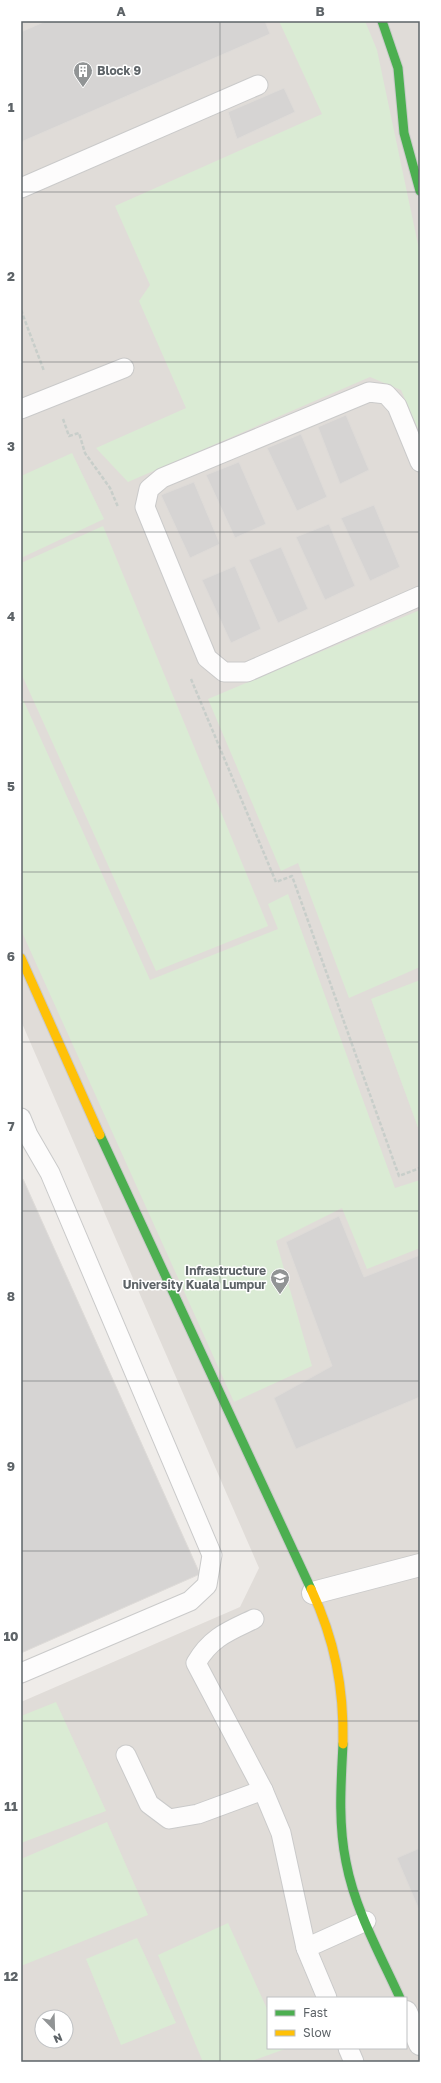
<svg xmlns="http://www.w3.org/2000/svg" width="441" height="2083" font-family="'Golos Text',sans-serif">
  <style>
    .education { fill: #e0dcd8; fill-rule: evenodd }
    .green { fill: #daebd4 }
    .building { fill: #d6d4d3; stroke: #dedbd8 }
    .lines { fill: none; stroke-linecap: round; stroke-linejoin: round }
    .lane-casing { stroke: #cacaca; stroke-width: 21 }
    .street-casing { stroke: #cacaca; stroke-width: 24 }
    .fast-casing { stroke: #cacaca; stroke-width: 11 }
    .slow-casing { stroke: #cacaca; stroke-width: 11 }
    .path { stroke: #c8ceca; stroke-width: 2.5; stroke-dasharray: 4 2; stroke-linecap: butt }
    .lane { stroke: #fdfcfc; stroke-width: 19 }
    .street { stroke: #fdfcfc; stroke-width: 22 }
    .fast { stroke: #4caf50; stroke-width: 9 }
    .slow { stroke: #ffc107; stroke-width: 9 }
    .grid { fill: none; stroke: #5e6468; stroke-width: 1; stroke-opacity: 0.55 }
    .labels { text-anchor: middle; stroke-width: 3; stroke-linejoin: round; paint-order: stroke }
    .poi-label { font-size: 12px; font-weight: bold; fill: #5e6468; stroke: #fff; text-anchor: start }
    .neatline { fill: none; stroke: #5e6468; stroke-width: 1.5 }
    .grid-label { font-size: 13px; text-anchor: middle; font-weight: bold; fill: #5e6468 }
  </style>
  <rect width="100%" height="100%" fill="#efece9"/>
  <path class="education" d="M 21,21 L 420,21 L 420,2062 L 21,2062 L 21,1702 L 240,1607 L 259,1568 L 21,1021 ZM 268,1998 L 406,1998 L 406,2048 L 268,2048 ZM 42,2017 L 66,2017 L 66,2041 L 42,2041 Z"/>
  <g class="green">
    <polygon points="279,21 365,21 377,50 420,254 420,433 401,390 370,377 128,482 96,448 186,408 139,301 150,285 115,206 322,114"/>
    <polygon points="72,453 104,519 21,558 21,476"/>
    <polygon points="103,526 268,926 156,971 21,673 21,563"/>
    <polygon points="420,610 420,967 349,998 298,863 281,871 208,699"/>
    <polygon points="21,695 150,980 278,929 268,904 288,894 395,1188 420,1180 420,1248 367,1269 342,1208 276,1241 312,1366 234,1402 21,930"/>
    <polygon points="420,980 420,1133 371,999"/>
    <polygon points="56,1702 106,1811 21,1843 21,1716"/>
    <polygon points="107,1822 148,1915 21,1966 21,1859"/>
    <polygon points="228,1923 268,2011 268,2048 285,2049 249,2062 203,2062 158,1955"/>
    <polygon points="137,1938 176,2023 121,2045 86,1959"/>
  </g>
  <g class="building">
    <polygon points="46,21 265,21 270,34 21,142 21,32"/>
    <polygon points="284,88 295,112 237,139 228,112"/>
    <polygon points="346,415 369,470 340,484 318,427"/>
    <polygon points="301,434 327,497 297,511 267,448"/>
    <polygon points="239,462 266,524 235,538 206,475"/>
    <polygon points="194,482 220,544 190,558 161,495"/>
    <polygon points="374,505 400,567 370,581 341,518"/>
    <polygon points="329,524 355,586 325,600 296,537"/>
    <polygon points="281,547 308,609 278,623 249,560"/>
    <polygon points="235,566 261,629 231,643 202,580"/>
    <polygon points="23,1179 200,1574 21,1653 21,1180"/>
    <polygon points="339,1216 364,1277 420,1255 420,1397 296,1449 274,1398 332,1366 286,1242"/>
    <polygon points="420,1848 420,1912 397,1858"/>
  </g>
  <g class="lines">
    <defs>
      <g id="lane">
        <polyline points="21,188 258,85"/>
        <polyline points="21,409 124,368"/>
        <polyline points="420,462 397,406 386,394 369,392 162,478 149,489 145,507 207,658 224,672 247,672 420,596"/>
        <polyline points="21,1118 28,1135 50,1173 212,1555 207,1585 190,1601 21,1673"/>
        <path d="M 126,1755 L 149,1804 L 169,1819 L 198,1814 L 263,1790 L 196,1663 C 211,1637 229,1631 254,1619"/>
        <polyline points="263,1790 281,1833 306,1948"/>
        <polyline points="327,1998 306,1948 366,1921"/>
        <polyline points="348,2048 354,2062"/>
      </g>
      <g id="street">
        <polyline points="313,1593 420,1565"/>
        <polyline points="406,2012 420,2044"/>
      </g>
      <g id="fast">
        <polyline points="382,21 398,68 404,133 420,191"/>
        <polyline points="100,1135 311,1589"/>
        <path d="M 343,1744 C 341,1783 338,1823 346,1862 C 355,1910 380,1954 400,1998"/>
      </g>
      <g id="slow">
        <polyline points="21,958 100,1135"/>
        <path d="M 311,1589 C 335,1640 344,1688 343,1744"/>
      </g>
    </defs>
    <use href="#lane" class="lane-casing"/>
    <use href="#street" class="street-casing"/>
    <use href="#fast" class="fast-casing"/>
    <use href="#slow" class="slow-casing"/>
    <g class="path">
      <polyline points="21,310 44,371"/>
      <polyline points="63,419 69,436 79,433 85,453 110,488 118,507"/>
      <polyline points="191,679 276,882 292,876 399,1176 420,1168"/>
    </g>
    <use href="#lane" class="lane"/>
    <use href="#street" class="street"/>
    <use href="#fast" class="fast"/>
    <use href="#slow" class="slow"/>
  </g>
  <path class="grid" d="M 220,21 L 220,2062M 21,192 L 420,192M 21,362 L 420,362M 21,532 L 420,532M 21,702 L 420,702M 21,872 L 420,872M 21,1042 L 420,1042M 21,1211 L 420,1211M 21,1381 L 420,1381M 21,1551 L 420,1551M 21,1721 L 420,1721M 21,1891 L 420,1891"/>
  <defs>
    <symbol id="building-pin" viewBox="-11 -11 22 30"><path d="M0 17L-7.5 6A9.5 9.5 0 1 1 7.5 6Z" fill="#919495" stroke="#fff"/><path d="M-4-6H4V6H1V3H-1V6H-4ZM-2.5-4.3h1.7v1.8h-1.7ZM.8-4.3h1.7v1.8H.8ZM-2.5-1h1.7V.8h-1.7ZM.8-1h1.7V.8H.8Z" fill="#fff"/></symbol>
    <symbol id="university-pin" viewBox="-11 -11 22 30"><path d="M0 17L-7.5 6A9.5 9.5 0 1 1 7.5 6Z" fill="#919495" stroke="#fff"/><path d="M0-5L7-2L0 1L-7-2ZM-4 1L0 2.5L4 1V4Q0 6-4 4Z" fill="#fff"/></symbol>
  </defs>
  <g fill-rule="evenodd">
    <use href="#building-pin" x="72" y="60" width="22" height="30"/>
    <use href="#university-pin" x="269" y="1267" width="22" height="30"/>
  </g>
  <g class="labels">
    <g class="poi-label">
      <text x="97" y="75">Block 9</text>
      <text x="266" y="1275" text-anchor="end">Infrastructure<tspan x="266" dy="14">University Kuala Lumpur</tspan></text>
    </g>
  </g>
  <rect width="441" height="2083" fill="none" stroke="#ffffff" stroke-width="44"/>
  <rect x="267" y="1997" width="140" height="52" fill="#ffffff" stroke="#bfc1c3"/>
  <rect x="275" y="2010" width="20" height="6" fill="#4caf50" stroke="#bfc1c3"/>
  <text x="303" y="2017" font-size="12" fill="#5e6468">Fast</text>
  <rect x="275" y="2030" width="20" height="6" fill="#ffc107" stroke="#bfc1c3"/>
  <text x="303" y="2037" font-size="12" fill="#5e6468">Slow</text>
  <g transform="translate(54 2029) rotate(157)"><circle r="19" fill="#ffffff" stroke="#bfc1c3"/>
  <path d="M0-3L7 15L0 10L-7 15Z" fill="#919495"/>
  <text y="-6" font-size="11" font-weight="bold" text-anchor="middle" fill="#5e6468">N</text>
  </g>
  <rect x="22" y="22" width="397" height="2039" class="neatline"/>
  <g class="grid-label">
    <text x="121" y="16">A</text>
    <text x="320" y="16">B</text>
    <text x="11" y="112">1</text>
    <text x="11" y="281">2</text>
    <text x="11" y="451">3</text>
    <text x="11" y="621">4</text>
    <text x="11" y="791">5</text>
    <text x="11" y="961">6</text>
    <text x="11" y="1131">7</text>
    <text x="11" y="1301">8</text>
    <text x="11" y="1471">9</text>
    <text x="11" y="1641">10</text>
    <text x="11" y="1811">11</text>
    <text x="11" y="1981">12</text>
  </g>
</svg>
